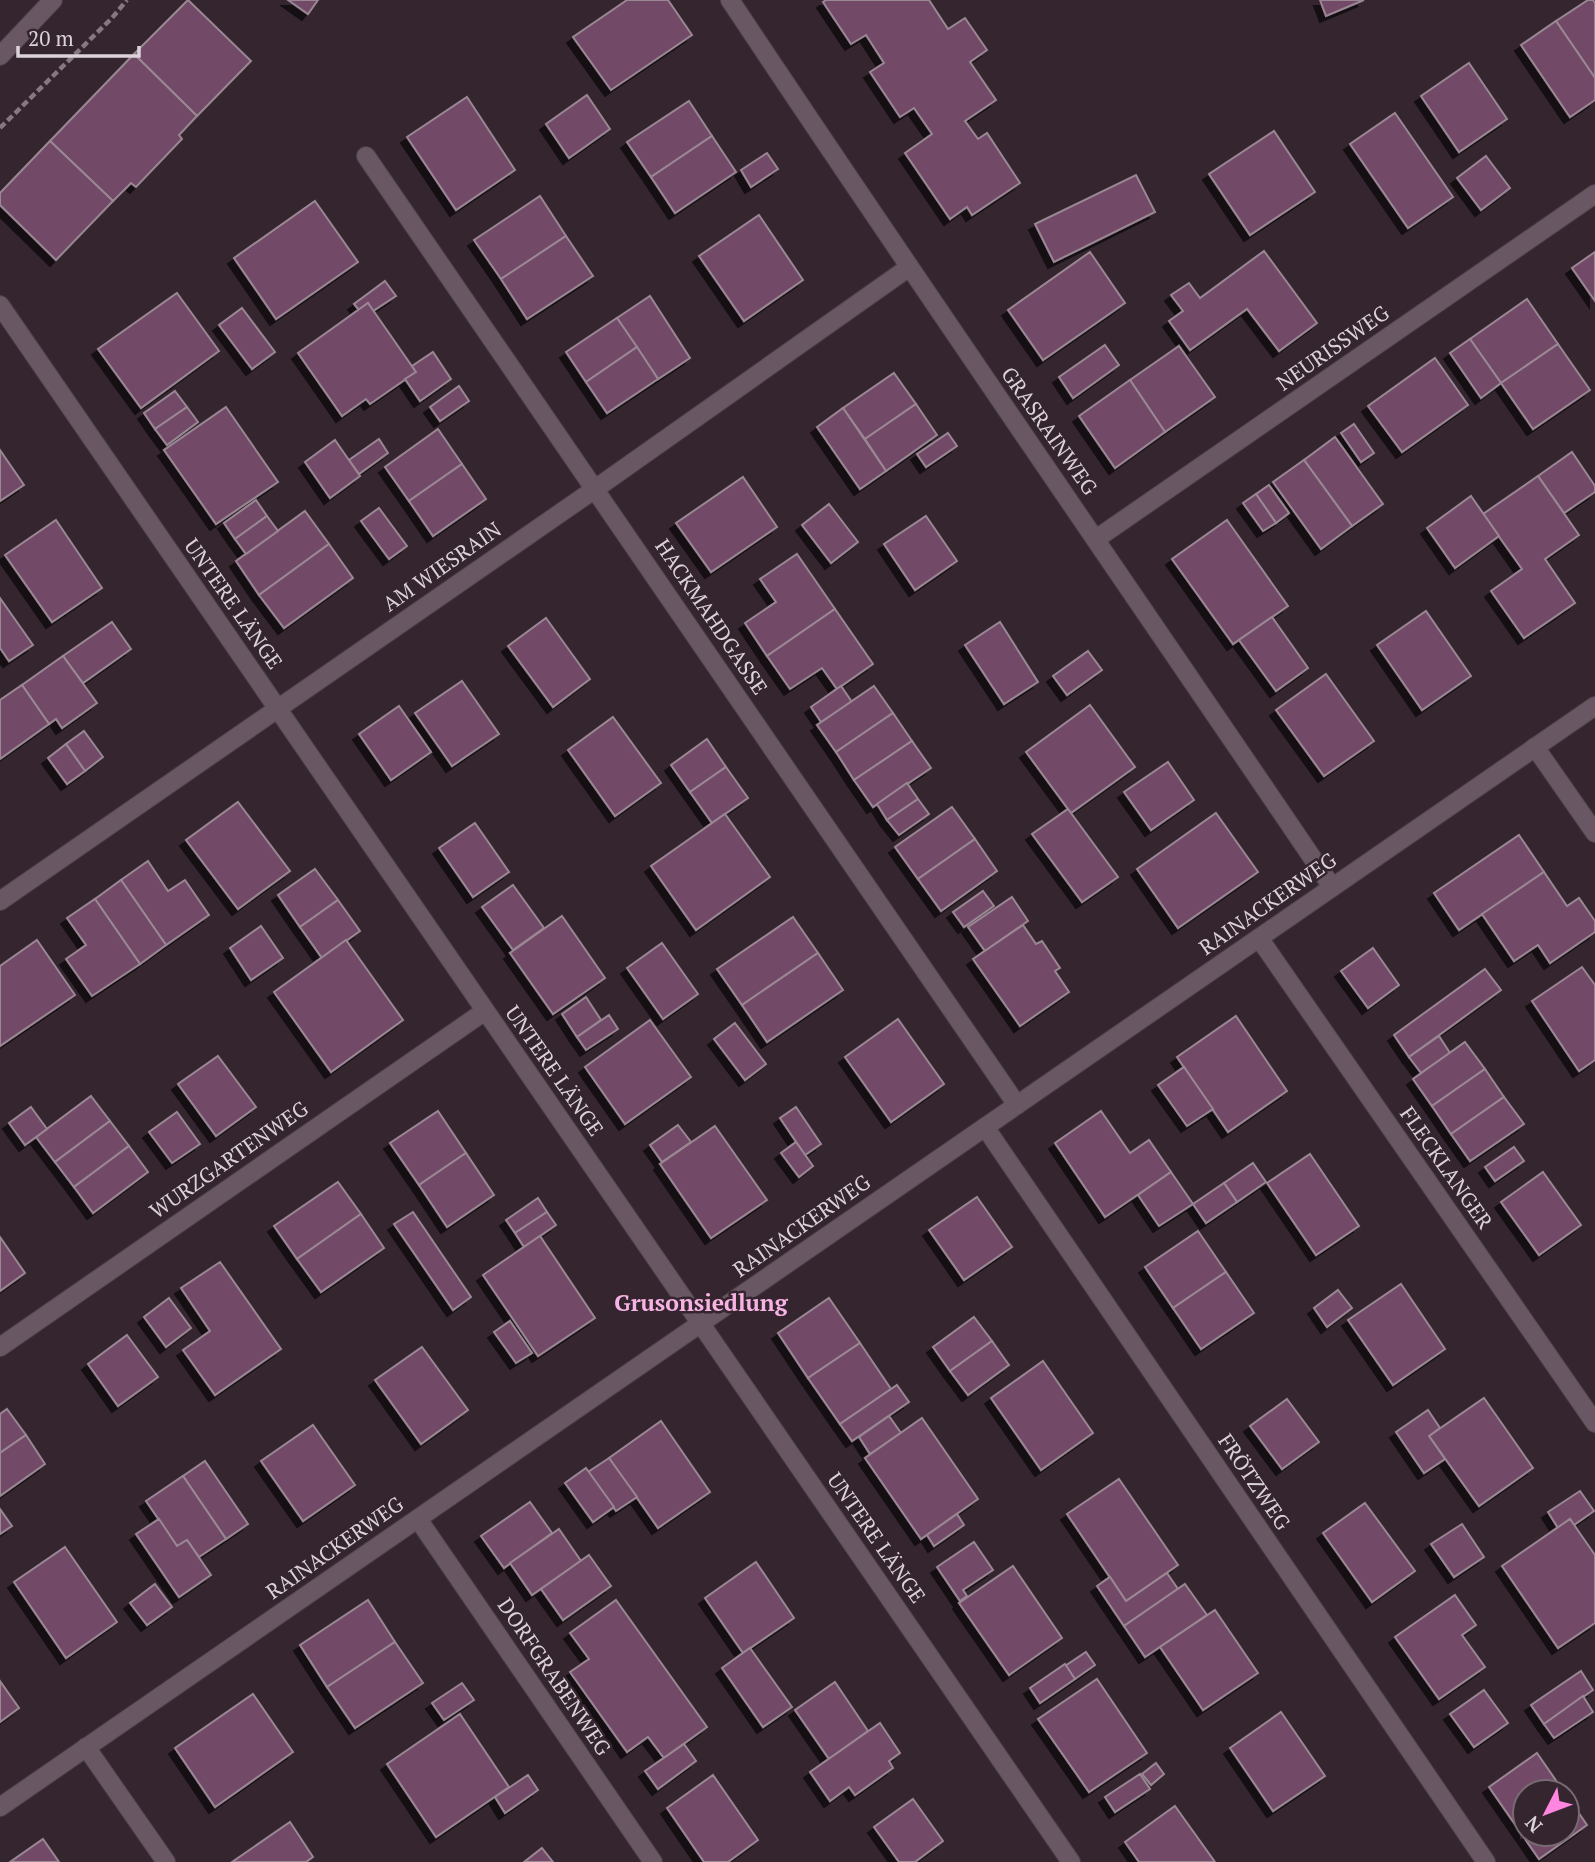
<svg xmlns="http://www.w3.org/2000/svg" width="1595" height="1862" font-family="'PT Serif',serif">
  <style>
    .building { fill: #734968; stroke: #998793; stroke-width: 2; filter: url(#shadow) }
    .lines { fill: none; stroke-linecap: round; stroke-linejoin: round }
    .street-casing { stroke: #4d4149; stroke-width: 20 }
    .path { stroke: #857880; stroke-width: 4.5; stroke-dasharray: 7 3.5; stroke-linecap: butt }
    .street { stroke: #695864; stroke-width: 18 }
    .labels { text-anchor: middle; stroke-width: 5; stroke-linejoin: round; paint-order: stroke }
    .street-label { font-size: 21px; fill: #dcd2d9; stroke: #34252f }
    .neighbourhood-label { font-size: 23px; font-weight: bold; fill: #f7b3e4; stroke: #34252f }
  </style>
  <defs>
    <filter id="shadow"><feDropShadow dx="-6" dy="6" stdDeviation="0" flood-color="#0009"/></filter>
  </defs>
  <rect width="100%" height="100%" fill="#34252f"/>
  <g class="building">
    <polygon points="188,0 251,61 197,116 134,54"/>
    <polygon points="288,0 318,0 308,14"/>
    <polygon points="627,0 668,0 692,35 611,90 573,37"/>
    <polygon points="826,0 929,0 948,29 965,18 987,50 970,62 996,100 965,121 978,139 987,133 1020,183 972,215 967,207 950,219 905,153 932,134 914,108 900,117 870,72 884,63 866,35 851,44 823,2"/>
    <polygon points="1320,0 1364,0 1326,16"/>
    <polygon points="1588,0 1593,0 1595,3 1595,78 1556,21"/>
    <polygon points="1556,21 1595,78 1595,100 1570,117 1521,45"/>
    <polygon points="134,54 197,116 179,135 182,139 136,187 131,183 113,201 50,141"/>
    <polygon points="1469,63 1507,119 1459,152 1421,96"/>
    <polygon points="587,95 610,129 569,158 546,124"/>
    <polygon points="467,97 515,170 456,210 407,137"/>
    <polygon points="689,101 712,136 651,177 627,142"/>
    <polygon points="1395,113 1453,197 1408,228 1350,144"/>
    <polygon points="1274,131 1315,192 1250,235 1209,174"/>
    <polygon points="712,136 736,172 675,213 651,177"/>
    <polygon points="50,141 113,201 56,260 0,205 0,193"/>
    <polygon points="767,153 778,169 751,187 741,170"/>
    <polygon points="1486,156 1510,188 1481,210 1457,178"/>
    <polygon points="1136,175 1155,212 1054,262 1035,224"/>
    <polygon points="540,196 566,236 501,279 474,240"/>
    <polygon points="315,201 358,262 276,319 234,258"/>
    <polygon points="759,215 803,280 744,321 699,256"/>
    <polygon points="566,236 593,276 527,319 501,279"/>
    <polygon points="1264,251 1317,323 1279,351 1247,309 1190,350 1169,321 1183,311 1171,295 1189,283 1200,298"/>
    <polygon points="1090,252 1125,303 1043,360 1008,310"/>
    <polygon points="1595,252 1595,301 1572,268"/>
    <polygon points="385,281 396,296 373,311 368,303 359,310 354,304"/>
    <polygon points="177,293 219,351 141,408 98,349"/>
    <polygon points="650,296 690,358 658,379 617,318"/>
    <polygon points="1527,299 1558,344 1501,383 1470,339"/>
    <polygon points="368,303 416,372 370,404 366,399 342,416 298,353"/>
    <polygon points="242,308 275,352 252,369 219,325"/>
    <polygon points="617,318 637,347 586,382 566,352"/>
    <polygon points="1470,339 1501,383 1481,398 1450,353"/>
    <polygon points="1558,344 1590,390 1533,429 1501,383"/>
    <polygon points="1105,345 1119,365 1073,398 1059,377"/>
    <polygon points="1179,346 1215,397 1165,432 1130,380"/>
    <polygon points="637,347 658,379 607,413 586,382"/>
    <polygon points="433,352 451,379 420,401 405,379 416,372 412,366"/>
    <polygon points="1435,358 1468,405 1402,452 1368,406"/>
    <polygon points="894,373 916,404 865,439 843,408"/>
    <polygon points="1130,380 1165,432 1115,468 1079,416"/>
    <polygon points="459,386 469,401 440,421 430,407"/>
    <polygon points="175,391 187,407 155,429 144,413"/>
    <polygon points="916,404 937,435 886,471 865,439"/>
    <polygon points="187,407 198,422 167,445 155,429"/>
    <polygon points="226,407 278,482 216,524 164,450"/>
    <polygon points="843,408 886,471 860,489 817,427"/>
    <polygon points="1354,424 1374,453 1361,462 1341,433"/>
    <polygon points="438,429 462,464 409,501 385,467"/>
    <polygon points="948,433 957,446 926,467 917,454"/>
    <polygon points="1335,437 1383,504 1352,526 1304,460"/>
    <polygon points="379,439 388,453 359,474 349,460"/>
    <polygon points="335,440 360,476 330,498 305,462"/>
    <polygon points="0,450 24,485 0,501"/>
    <polygon points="1572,452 1595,486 1595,492 1564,513 1538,476"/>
    <polygon points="1304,460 1352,526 1321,549 1273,482"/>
    <polygon points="462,464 486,499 433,536 409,501"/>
    <polygon points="1538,476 1579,535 1545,559 1575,603 1524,638 1491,591 1522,569 1483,514"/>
    <polygon points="743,477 777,527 711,572 676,523"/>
    <polygon points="1269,485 1289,513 1276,523 1256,494"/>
    <polygon points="1256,494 1276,523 1263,531 1243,503"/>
    <polygon points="1471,496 1499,536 1455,568 1427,528"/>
    <polygon points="256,500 267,516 235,539 224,523"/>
    <polygon points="829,504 858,542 831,563 802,525"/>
    <polygon points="379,508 407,546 389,559 361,521"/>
    <polygon points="305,511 329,544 259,595 236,561"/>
    <polygon points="267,516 278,531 246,554 235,539"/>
    <polygon points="926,516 957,561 915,590 884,544"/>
    <polygon points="56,520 102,588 52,622 5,555"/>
    <polygon points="1227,520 1288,606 1233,644 1172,559"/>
    <polygon points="329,544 353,578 284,628 259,595"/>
    <polygon points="797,554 835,609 767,656 745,623 776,602 760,579"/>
    <polygon points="0,598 33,645 9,661 0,648"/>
    <polygon points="835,609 873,664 837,689 822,668 790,689 767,656"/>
    <polygon points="1426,611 1471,676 1422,710 1377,645"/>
    <polygon points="1272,617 1308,668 1276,691 1239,640"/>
    <polygon points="546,618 590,679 553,707 508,646"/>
    <polygon points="112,622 131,649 83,683 63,656"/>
    <polygon points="1000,622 1038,682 1004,704 965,645"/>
    <polygon points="1088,651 1102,670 1067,695 1053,676"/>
    <polygon points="63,656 97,703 62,728 56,719 49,724 22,685"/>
    <polygon points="1326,674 1374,741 1324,776 1276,710"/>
    <polygon points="462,681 499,734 452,766 415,713"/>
    <polygon points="22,685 49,724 0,759 0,700"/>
    <polygon points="841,686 852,702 821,722 811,707"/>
    <polygon points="874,686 893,713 836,752 817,725"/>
    <polygon points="1090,705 1135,767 1071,813 1026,752"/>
    <polygon points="399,706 431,752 391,780 359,734"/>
    <polygon points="893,713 912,741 854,780 836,752"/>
    <polygon points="613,717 661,783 615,816 568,750"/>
    <polygon points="84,731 103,757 85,771 66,744"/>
    <polygon points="707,739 726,767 690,792 671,765"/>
    <polygon points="912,741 931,768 873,807 854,780"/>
    <polygon points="66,744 85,771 67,784 48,758"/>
    <polygon points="1168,762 1194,800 1151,830 1124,792"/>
    <polygon points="726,767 748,798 712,823 690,792"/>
    <polygon points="907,783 918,799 887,820 877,804"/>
    <polygon points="918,799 929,814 899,835 887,820"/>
    <polygon points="238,802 290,871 238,909 186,840"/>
    <polygon points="952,807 975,839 918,879 895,847"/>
    <polygon points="1068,809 1118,877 1082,902 1032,834"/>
    <polygon points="1216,813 1258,872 1178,928 1137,869"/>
    <polygon points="725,814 770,877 696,930 651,866"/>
    <polygon points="475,823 509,872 473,897 439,848"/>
    <polygon points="1519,835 1544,872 1459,930 1434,893"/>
    <polygon points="975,839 997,871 941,911 918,879"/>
    <polygon points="148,861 168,891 185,880 209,915 166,945 121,880"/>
    <polygon points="315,869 338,900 300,927 278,895"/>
    <polygon points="1544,872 1567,906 1579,898 1595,921 1595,932 1550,963 1538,945 1514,961 1482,914"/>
    <polygon points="121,880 166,945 140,964 95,899"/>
    <polygon points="513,885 544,928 513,950 482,907"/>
    <polygon points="983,891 994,906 964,927 953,912"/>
    <polygon points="1012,897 1028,921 985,951 968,927"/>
    <polygon points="95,899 140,964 92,996 66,959 86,945 67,918"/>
    <polygon points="338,900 360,931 322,958 300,927"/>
    <polygon points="562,916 605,978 553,1014 510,953"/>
    <polygon points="793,917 818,953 742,1005 717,969"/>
    <polygon points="1023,925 1036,944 1042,941 1060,968 1055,971 1069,992 1020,1026 973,959"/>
    <polygon points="261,926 283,958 251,980 230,948"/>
    <polygon points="37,940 75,995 0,1046 0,966"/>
    <polygon points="346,940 403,1020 331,1072 274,992"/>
    <polygon points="662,943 698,994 663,1019 627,968"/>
    <polygon points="1373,948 1399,985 1368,1008 1341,971"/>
    <polygon points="818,953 843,990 767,1042 742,1005"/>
    <polygon points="1582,967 1595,985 1595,1060 1579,1071 1532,1001"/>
    <polygon points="1485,969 1501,990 1409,1057 1394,1035"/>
    <polygon points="586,997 601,1020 577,1037 562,1014"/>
    <polygon points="609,1015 618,1029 586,1050 577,1037"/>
    <polygon points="1236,1016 1287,1091 1228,1132 1177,1057"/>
    <polygon points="898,1019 944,1084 891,1122 845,1057"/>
    <polygon points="650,1020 691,1077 625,1124 585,1067"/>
    <polygon points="735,1023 766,1064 745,1080 714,1039"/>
    <polygon points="1439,1036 1450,1053 1421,1073 1409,1057"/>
    <polygon points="1465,1042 1485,1069 1432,1106 1413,1079"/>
    <polygon points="218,1056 256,1107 216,1136 178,1084"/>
    <polygon points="1184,1067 1213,1109 1187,1126 1158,1085"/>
    <polygon points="1485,1069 1504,1097 1451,1134 1432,1106"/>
    <polygon points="91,1096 110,1121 55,1162 36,1137"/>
    <polygon points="1504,1097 1524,1124 1470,1161 1451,1134"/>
    <polygon points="31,1107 47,1129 25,1145 9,1123"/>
    <polygon points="796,1107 821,1144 805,1155 780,1118"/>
    <polygon points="438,1111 466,1153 419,1185 390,1143"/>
    <polygon points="1101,1111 1130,1153 1149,1140 1171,1172 1105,1217 1055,1143"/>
    <polygon points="177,1112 200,1144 172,1163 149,1132"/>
    <polygon points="110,1121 129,1146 74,1187 55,1162"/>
    <polygon points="678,1125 691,1142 662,1162 650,1145"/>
    <polygon points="715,1126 767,1200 711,1238 660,1164"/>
    <polygon points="796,1142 813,1166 799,1177 781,1153"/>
    <polygon points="129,1146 148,1172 93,1213 74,1187"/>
    <polygon points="1514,1147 1524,1161 1495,1181 1485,1167"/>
    <polygon points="466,1153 494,1195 447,1227 419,1185"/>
    <polygon points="1310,1154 1359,1226 1316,1255 1267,1183"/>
    <polygon points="1253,1163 1266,1182 1237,1202 1224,1183"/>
    <polygon points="1171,1172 1193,1204 1159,1226 1138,1195"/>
    <polygon points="1543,1172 1581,1225 1539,1255 1501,1202"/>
    <polygon points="338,1182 361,1214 297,1259 274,1226"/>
    <polygon points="1224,1183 1237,1202 1206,1223 1193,1204"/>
    <polygon points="977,1197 1012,1247 964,1280 929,1230"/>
    <polygon points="538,1198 547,1212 515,1233 506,1220"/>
    <polygon points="413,1212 471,1297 453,1310 394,1224"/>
    <polygon points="547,1212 556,1225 524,1247 515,1233"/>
    <polygon points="361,1214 384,1248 321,1292 297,1259"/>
    <polygon points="1198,1231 1226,1272 1173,1308 1145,1267"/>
    <polygon points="540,1236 595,1318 538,1356 483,1275"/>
    <polygon points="0,1237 25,1273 0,1291"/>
    <polygon points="220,1262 281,1349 215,1395 183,1350 210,1331 181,1288"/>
    <polygon points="1226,1272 1254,1313 1201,1349 1173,1308"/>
    <polygon points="1401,1284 1445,1349 1393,1385 1348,1320"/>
    <polygon points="1338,1290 1352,1308 1327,1327 1314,1308"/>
    <polygon points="169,1298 191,1328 166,1347 144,1317"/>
    <polygon points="829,1298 860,1343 808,1378 778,1333"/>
    <polygon points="974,1317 992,1341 950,1371 933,1347"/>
    <polygon points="510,1321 532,1353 516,1363 494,1332"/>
    <polygon points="127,1335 158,1377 118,1406 88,1364"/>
    <polygon points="992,1341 1009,1365 968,1395 950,1371"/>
    <polygon points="860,1343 891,1389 840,1424 808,1378"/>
    <polygon points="422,1347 468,1410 421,1444 375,1380"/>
    <polygon points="1043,1361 1093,1433 1041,1470 991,1398"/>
    <polygon points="897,1385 909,1402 852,1441 840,1424"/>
    <polygon points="1484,1398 1533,1468 1479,1506 1429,1436"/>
    <polygon points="1287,1399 1319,1442 1282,1469 1250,1426"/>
    <polygon points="7,1409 26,1435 0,1453 0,1414"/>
    <polygon points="1428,1410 1440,1428 1429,1436 1445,1459 1424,1473 1396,1432"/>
    <polygon points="889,1416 901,1433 870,1454 859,1437"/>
    <polygon points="922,1418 978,1499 921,1539 865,1458"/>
    <polygon points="661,1421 710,1492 658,1528 609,1458"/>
    <polygon points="313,1425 355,1485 303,1521 261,1461"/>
    <polygon points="26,1435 45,1464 0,1496 0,1453"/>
    <polygon points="609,1458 637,1497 616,1511 588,1472"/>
    <polygon points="205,1461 248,1524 226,1539 183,1476"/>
    <polygon points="586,1468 614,1507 593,1522 565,1483"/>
    <polygon points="183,1476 226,1539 199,1557 187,1540 177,1546 146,1501"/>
    <polygon points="1119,1479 1178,1565 1126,1601 1067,1514"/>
    <polygon points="1580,1491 1594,1511 1574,1525 1570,1519 1558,1528 1548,1512"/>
    <polygon points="530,1502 552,1533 504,1568 481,1536"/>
    <polygon points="1365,1503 1415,1571 1372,1602 1323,1533"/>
    <polygon points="0,1509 12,1526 0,1534"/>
    <polygon points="957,1514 964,1525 934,1546 927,1535"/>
    <polygon points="159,1519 177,1546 187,1540 211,1575 179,1597 136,1534"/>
    <polygon points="1570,1519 1595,1555 1595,1623 1558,1648 1502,1566"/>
    <polygon points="1462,1524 1484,1557 1454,1577 1431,1544"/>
    <polygon points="559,1529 581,1561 532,1595 510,1563"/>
    <polygon points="974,1542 993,1570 963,1590 967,1596 960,1601 937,1567"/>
    <polygon points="65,1547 117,1622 66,1658 14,1582"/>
    <polygon points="589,1555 611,1586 563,1620 541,1589"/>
    <polygon points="756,1562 794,1618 743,1653 705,1598"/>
    <polygon points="1013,1566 1062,1638 1009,1675 959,1603"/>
    <polygon points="1167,1573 1178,1589 1124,1626 1097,1586 1110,1577 1126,1601"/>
    <polygon points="155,1584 172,1607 147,1625 130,1603"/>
    <polygon points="1185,1584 1207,1615 1145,1657 1124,1626"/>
    <polygon points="1455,1595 1476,1625 1462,1635 1485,1667 1439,1699 1395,1637"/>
    <polygon points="368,1600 395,1642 327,1687 300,1645"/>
    <polygon points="616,1600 707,1727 664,1758 648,1737 627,1752 570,1672 589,1659 570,1633"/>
    <polygon points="1215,1610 1258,1673 1203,1710 1160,1647"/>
    <polygon points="395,1642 423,1683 355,1728 327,1687"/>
    <polygon points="750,1648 792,1707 763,1727 722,1668"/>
    <polygon points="1086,1652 1095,1665 1075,1679 1065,1666"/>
    <polygon points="1065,1664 1075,1679 1040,1703 1030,1688"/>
    <polygon points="1581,1671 1593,1690 1544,1724 1531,1705"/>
    <polygon points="1097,1679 1147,1753 1089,1792 1038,1719"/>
    <polygon points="0,1681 19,1708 0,1722"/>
    <polygon points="835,1682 868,1731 829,1759 795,1710"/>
    <polygon points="462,1683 474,1700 444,1720 432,1703"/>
    <polygon points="1484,1690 1508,1723 1474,1747 1450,1714"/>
    <polygon points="253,1694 293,1752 215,1807 175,1748"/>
    <polygon points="1583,1696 1593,1712 1554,1738 1544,1724"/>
    <polygon points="1281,1712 1325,1776 1273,1811 1230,1748"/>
    <polygon points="460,1714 509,1787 436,1837 387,1764"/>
    <polygon points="880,1723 900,1753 889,1761 893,1768 855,1795 849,1787 830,1801 810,1772"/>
    <polygon points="684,1744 696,1761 658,1789 645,1771"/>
    <polygon points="1537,1753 1564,1792 1525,1792 1525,1834 1567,1834 1567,1796 1587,1825 1539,1859 1489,1787"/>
    <polygon points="1156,1763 1164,1774 1151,1785 1142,1774"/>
    <polygon points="1140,1774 1150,1789 1115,1812 1105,1797"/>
    <polygon points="528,1775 538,1790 505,1813 495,1797"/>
    <polygon points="713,1775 758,1840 728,1862 704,1862 667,1808"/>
    <polygon points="913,1799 943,1841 915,1862 899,1862 874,1827"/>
    <polygon points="1175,1806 1215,1862 1139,1862 1125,1842"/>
    <polygon points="290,1822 313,1857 306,1862 232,1862"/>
    <polygon points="43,1839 59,1862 10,1862"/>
    <polygon points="542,1848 553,1862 524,1862"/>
  </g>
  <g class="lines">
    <defs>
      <g id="street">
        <path d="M 730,0 C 928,298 1132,591 1332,887"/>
        <polyline points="0,56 53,0"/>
        <polyline points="366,156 1017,1105"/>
        <polyline points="0,305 1071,1862"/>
        <polyline points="1096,539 1595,194"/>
        <polyline points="1535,747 1595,833"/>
        <polyline points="0,901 595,489 908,268"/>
        <polyline points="1259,938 1595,1423"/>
        <polyline points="985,1127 1486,1862"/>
        <polyline points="0,1347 485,1011"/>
        <polyline points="418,1519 653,1862"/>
        <polyline points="86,1747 166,1862"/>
        <polyline points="0,1807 1595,706"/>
      </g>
    </defs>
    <use href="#street" class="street-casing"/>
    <polyline class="path" points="0,128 112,18 127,0"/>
    <use href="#street" class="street"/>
  </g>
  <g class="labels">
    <g class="street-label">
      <text transform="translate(1333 348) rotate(-35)" y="7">NEURISSWEG</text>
      <text transform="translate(1049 431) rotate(55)" y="7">GRASRAINWEG</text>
      <text transform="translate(442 567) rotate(-35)" y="7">AM WIESRAIN</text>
      <text transform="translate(233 604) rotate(55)" y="7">UNTERE LÄNGE</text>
      <text transform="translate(711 617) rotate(56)" y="7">HACKMAHDGASSE</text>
      <text transform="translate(1268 904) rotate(-35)" y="7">RAINACKERWEG</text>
      <text transform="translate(554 1071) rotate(55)" y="7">UNTERE LÄNGE</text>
      <text transform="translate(229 1160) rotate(-35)" y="7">WURZGARTENWEG</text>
      <text transform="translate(1446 1168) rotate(55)" y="7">FLECKLANGER</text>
      <text transform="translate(802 1226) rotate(-35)" y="7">RAINACKERWEG</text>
      <text transform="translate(1254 1482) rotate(56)" y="7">FRÖTZWEG</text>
      <text transform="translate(876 1538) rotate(55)" y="7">UNTERE LÄNGE</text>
      <text transform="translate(335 1548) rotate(-35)" y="7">RAINACKERWEG</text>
      <text transform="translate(554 1677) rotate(56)" y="7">DORFGRABENWEG</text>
    </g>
    <g class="neighbourhood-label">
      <text x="701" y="1311">Grusonsiedlung</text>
    </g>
  </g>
  <g transform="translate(1546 1813) rotate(228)"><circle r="33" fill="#34252f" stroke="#776a73" stroke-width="2"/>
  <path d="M0-5L12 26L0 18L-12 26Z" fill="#fe85e0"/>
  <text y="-10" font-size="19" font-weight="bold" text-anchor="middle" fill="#dcd2d9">N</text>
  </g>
  <path d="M18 46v10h121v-10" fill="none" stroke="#dcd2d9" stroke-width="3.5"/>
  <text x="28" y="46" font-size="21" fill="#dcd2d9" stroke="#34252f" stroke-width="5" paint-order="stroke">20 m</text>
</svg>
